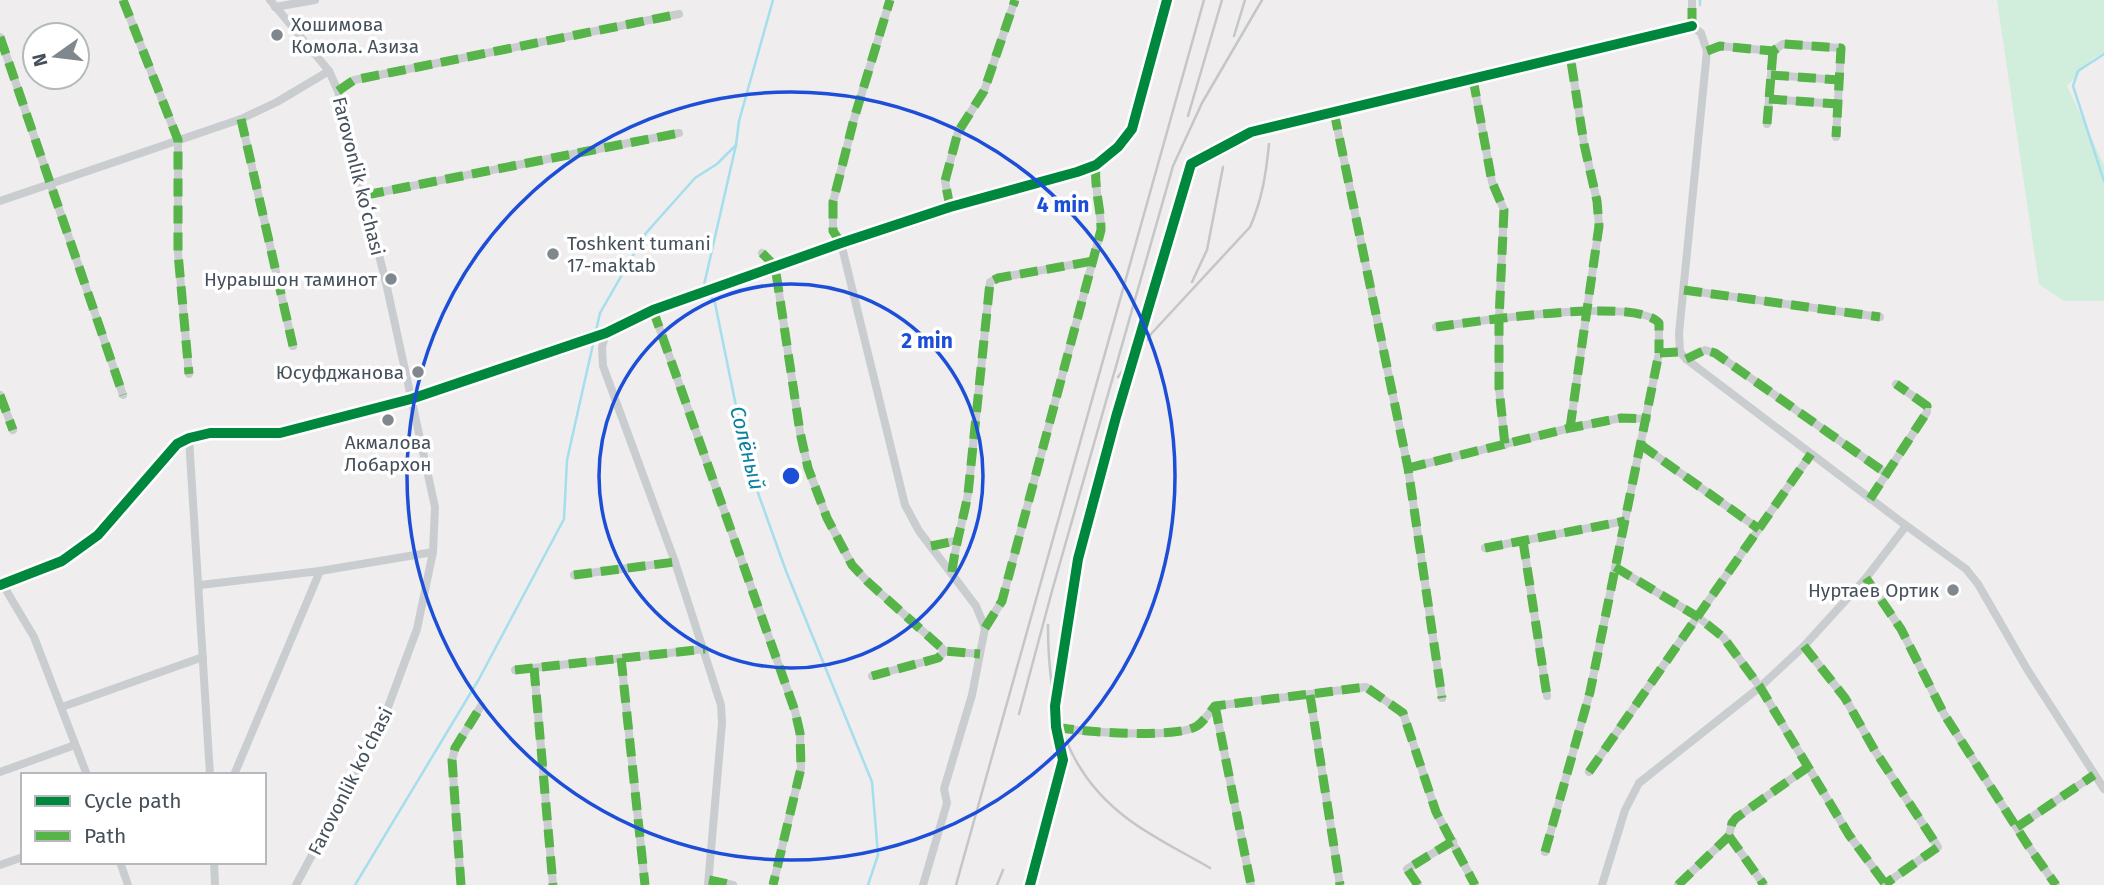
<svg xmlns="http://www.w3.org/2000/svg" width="2104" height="885" font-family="'Fira Sans',sans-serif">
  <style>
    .green { fill: #d1eedc }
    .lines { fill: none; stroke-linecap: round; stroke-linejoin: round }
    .stream { stroke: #a5deed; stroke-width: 2.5 }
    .minor { stroke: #cacdcf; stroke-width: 8 }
    .rail { stroke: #c4c6c8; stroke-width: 2.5 }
    .quiet { stroke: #57b448; stroke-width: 9; stroke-dasharray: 18 9; stroke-linecap: butt }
    .cycleway-casing { stroke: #fff; stroke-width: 15 }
    .cycleway { stroke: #00873e; stroke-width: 10 }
    .ring { fill: none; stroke: #1d4ed8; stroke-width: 3.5 }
    .poi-dot { fill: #80878d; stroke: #fff; stroke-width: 2.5 }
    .labels { text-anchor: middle; stroke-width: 7; stroke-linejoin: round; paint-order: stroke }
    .poi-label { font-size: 19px; fill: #45505a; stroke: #fff; text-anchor: end }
    .street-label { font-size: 19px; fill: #45505a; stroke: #fff }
    .water-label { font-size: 21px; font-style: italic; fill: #0981a1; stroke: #fff }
    .centre { fill: #1d4ed8; stroke: #fff; stroke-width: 3.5 }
    .ring-label { font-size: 21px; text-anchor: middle; font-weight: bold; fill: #1d4ed8; stroke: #fff; stroke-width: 7; stroke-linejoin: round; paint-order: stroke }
  </style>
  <rect width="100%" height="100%" fill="#efeded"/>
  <polygon class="green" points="1997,0 2104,0 2104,54 2093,58 2067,86 2104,165 2104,301 2064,301 2039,284"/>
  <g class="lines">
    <g class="stream">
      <polyline points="773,0 739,121 736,145 704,285 715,303 748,465 786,571 872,782 878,855 868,885"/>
      <polyline points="1700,5 1700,0"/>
      <polyline points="2104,54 2078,71 2073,86 2104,181"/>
      <polyline points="355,885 479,679 564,519 567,460 600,313 646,233 695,178 717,164 736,145"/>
    </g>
    <g class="minor">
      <polyline points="123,0 178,140 178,253 189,374"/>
      <polyline points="270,0 329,71 338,91 386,283 435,507 433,552 417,629 381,726 296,885"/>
      <polyline points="890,0 854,119 833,202 833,231 841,243 905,505 919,531 976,606 985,628 972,695 944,789 947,803 923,885"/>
      <polyline points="275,7 315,0"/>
      <polyline points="1692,26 1701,33 1707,51 1679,333 1680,352 1686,359 1904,524 1966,569 1978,584 2027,669 2104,789"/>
      <polyline points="1692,26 1692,0"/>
      <polyline points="0,37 123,395"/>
      <polyline points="1707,51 1720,46 1773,51 1783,44 1841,48 1836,137"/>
      <polyline points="1771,75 1839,80"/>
      <polyline points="1473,79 1492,182 1504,210 1499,320 1499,388 1505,445"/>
      <polyline points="338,91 354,80 679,14"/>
      <polyline points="1769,99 1838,104"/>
      <polyline points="1334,112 1408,468 1442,698"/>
      <polyline points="241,119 293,346"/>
      <polyline points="1767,124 1773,51"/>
      <polyline points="366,195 679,133"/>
      <polyline points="0,201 241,119 277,102 329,71"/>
      <polyline points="950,207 945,181 958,132 984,91 1015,0"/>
      <polyline points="762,253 775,266 800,432 808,468 827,518 852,565 868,582 945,651 980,654"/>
      <polyline points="1684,290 1880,317"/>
      <polyline points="653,310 795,711 800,733 801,768 773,885"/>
      <path d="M 1436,327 C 1474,322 1637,296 1659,323 L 1659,353"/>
      <polyline points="606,333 602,347 603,366 675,562 721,705 722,723 708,885"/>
      <polyline points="1686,359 1705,350 1715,353 1887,474"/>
      <polyline points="0,395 13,430"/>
      <polyline points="1570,428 1599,226 1597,201 1584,144 1570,55"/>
      <polyline points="189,438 210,775"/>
      <polyline points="1641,445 1759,529"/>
      <polyline points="1408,468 1570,428 1621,418 1647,419"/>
      <polyline points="1870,499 1927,412 1927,406 1896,384"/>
      <polyline points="1523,541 1547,696"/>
      <polyline points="931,546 955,541"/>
      <polyline points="1485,548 1625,521"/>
      <polyline points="1615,567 1698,617 1723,637 1760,687 1849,835 1886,885"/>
      <path d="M 952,572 C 955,545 963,521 968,494 L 990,282 L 998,278 L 1093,261"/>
      <polyline points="574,575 675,562"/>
      <polyline points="1866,578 1901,629 1944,714 2029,847 2056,885"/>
      <polyline points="0,585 62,561 98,535 177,444 189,438 210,433 280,433 411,399 606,333 653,310 841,243 950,207 1077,172 1096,165 1118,147 1132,129 1167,0"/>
      <polyline points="3,585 34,637 87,775"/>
      <polyline points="200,585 320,571 433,552"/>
      <path d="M 985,628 L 1002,601 L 1101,230 C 1101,207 1094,190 1096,165"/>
      <polyline points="1804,646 1845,698 1875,751 1938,847 1885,884"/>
      <polyline points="621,658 645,885"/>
      <polyline points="534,668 553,885"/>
      <polyline points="515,670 705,649"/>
      <polyline points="872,676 938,658 945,651"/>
      <polyline points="1310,695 1340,885"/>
      <polyline points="1215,706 1251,885"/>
      <polyline points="62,707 203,657"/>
      <path d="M 1056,727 C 1081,732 1176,739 1197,726 C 1203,722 1210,712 1215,706 L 1366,687 L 1403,713 L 1436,812 L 1475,885"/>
      <polyline points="0,772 75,745"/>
      <polyline points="1589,772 1811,454"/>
      <polyline points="234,775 320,571"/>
      <polyline points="2017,827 2094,775"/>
      <polyline points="1729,836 1764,885"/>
      <polyline points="1545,852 1590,692 1659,353 1680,352"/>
      <polyline points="120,862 128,885"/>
      <polyline points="214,862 215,885"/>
      <polyline points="0,865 23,857"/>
      <polyline points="709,880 733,885"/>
      <polyline points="461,885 452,760 455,748 481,706"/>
      <polyline points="1030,885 1063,760 1056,727 1055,706 1078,559 1116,417 1191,164 1251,132 1692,26"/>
      <polyline points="1418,885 1407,869 1453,841"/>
      <polyline points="1602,885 1625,810 1639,783 1760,687 1804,646 1866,578 1906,526"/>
      <polyline points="1678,885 1729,836 1732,823 1736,818 1808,767"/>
    </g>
    <g class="rail">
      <polyline points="1234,36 1245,0"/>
      <polyline points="1188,116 1222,0"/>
      <polyline points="1192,282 1207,250 1223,167"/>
      <path d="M 1118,377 L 1151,334 L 1250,227 C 1262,200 1266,174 1269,144"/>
      <path d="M 1048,625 C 1048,703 1062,770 1128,819 C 1153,838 1183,852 1210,868"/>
      <polyline points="1019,714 1052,591 1173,166 1202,103 1262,0"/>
      <polyline points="956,885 1204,0"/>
      <polyline points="997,885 1003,870"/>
    </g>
    <g class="quiet">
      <polyline points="123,0 178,140 178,253 189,374"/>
      <polyline points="1692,26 1692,0"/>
      <polyline points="0,37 123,395"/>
      <polyline points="1707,51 1720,46 1773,51 1783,44 1841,48 1836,137"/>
      <polyline points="1771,75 1839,80"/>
      <polyline points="1473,79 1492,182 1504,210 1499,320 1499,388 1505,445"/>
      <polyline points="338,91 354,80 679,14"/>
      <polyline points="1769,99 1838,104"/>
      <polyline points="1334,112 1408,468 1442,698"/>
      <polyline points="241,119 293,346"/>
      <polyline points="1767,124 1773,51"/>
      <polyline points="366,195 679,133"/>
      <polyline points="950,207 945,181 958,132 984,91 1015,0"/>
      <polyline points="841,243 833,231 833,202 854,119 890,0"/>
      <polyline points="762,253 775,266 800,432 808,468 827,518 852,565 868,582 945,651 980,654"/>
      <polyline points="1684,290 1880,317"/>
      <polyline points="653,310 795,711 800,733 801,768 773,885"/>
      <path d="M 1436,327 C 1474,322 1637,296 1659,323 L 1659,353"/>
      <polyline points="1686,359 1705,350 1715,353 1887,474"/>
      <polyline points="0,395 13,430"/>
      <polyline points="1570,428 1599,226 1597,201 1584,144 1570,55"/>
      <polyline points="1641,445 1759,529"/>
      <polyline points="1408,468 1570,428 1621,418 1647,419"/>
      <polyline points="1870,499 1927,412 1927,406 1896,384"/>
      <polyline points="1523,541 1547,696"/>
      <polyline points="931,546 955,541"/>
      <polyline points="1485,548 1625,521"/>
      <polyline points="1615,567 1698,617 1723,637 1760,687 1849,835 1886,885"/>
      <path d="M 952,572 C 955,545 963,521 968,494 L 990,282 L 998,278 L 1093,261"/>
      <polyline points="574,575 675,562"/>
      <polyline points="1866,578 1901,629 1944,714 2029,847 2056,885"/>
      <path d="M 985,628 L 1002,601 L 1101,230 C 1101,207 1094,190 1096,165"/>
      <polyline points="1804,646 1845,698 1875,751 1938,847 1885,884"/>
      <polyline points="621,658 645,885"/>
      <polyline points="534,668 553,885"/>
      <polyline points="515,670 705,649"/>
      <polyline points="872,676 938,658 945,651"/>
      <polyline points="1310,695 1340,885"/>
      <polyline points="1215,706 1251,885"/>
      <path d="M 1056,727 C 1081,732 1176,739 1197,726 C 1203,722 1210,712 1215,706 L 1366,687 L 1403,713 L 1436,812 L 1475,885"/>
      <polyline points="1589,772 1811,454"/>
      <polyline points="2017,827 2094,775"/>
      <polyline points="1729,836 1764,885"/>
      <polyline points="1545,852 1590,692 1659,353 1680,352"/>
      <polyline points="709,880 733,885"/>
      <polyline points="461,885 452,760 455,748 481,706"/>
      <polyline points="1418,885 1407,869 1453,841"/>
      <polyline points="1678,885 1729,836 1732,823 1736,818 1808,767"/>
    </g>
    <defs>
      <g id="cycleway">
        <polyline points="0,585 62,561 98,535 177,444 189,438 210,433 280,433 411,399 606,333 653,310 841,243 950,207 1077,172 1096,165 1118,147 1132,129 1167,0"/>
        <polyline points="1030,885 1063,760 1056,727 1055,706 1078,559 1116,417 1191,164 1251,132 1692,26"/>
      </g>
    </defs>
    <use href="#cycleway" class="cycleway-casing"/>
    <use href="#cycleway" class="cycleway"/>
  </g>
  <g class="ring">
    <circle cx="791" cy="476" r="192"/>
    <circle cx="791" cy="476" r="384"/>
  </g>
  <g class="poi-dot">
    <circle cx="277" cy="35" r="7"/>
    <circle cx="553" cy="254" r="7"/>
    <circle cx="391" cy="279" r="7"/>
    <circle cx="418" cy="372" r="7"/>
    <circle cx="388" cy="420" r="7"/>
    <circle cx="1953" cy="590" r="7"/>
  </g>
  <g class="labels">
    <g class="poi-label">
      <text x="291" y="31" text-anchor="start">Хошимова<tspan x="291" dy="22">Комола. Азиза</tspan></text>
      <text x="567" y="250" text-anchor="start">Toshkent tumani<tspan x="567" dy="22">17-maktab</tspan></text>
      <text x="377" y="286">Нураышон таминот</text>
      <text x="404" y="379">Юсуфджанова</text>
      <text x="388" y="449" text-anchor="middle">Акмалова<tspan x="388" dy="22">Лобархон</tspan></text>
      <text x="1939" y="597">Нуртаев Ортик</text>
    </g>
    <g class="street-label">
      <text transform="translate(359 176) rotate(76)" y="7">Farovonlik koʻchasi</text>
      <text transform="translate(350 781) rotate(-63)" y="7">Farovonlik koʻchasi</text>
    </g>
    <g class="water-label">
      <text transform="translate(747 448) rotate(76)" y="7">Солёный</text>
    </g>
  </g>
  <circle cx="791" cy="476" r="10" class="centre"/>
  <g class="ring-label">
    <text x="1063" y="212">4 min</text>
    <text x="927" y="348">2 min</text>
  </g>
  <rect x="21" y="773" width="245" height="91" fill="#ffffff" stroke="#b5b9bd" stroke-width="2"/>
  <rect x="35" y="796" width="35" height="10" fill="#00873e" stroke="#b5b9bd" stroke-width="2"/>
  <text x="84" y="808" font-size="21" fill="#45505a">Cycle path</text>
  <rect x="35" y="831" width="35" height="10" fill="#57b448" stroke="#b5b9bd" stroke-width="2"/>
  <text x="84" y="843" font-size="21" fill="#45505a">Path</text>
  <g transform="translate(56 56) rotate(256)"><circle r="33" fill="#ffffff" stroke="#b5b9bd" stroke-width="2"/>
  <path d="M0-5L12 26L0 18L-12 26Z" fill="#80878d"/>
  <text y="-10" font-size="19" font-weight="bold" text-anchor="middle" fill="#45505a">N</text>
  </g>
</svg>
